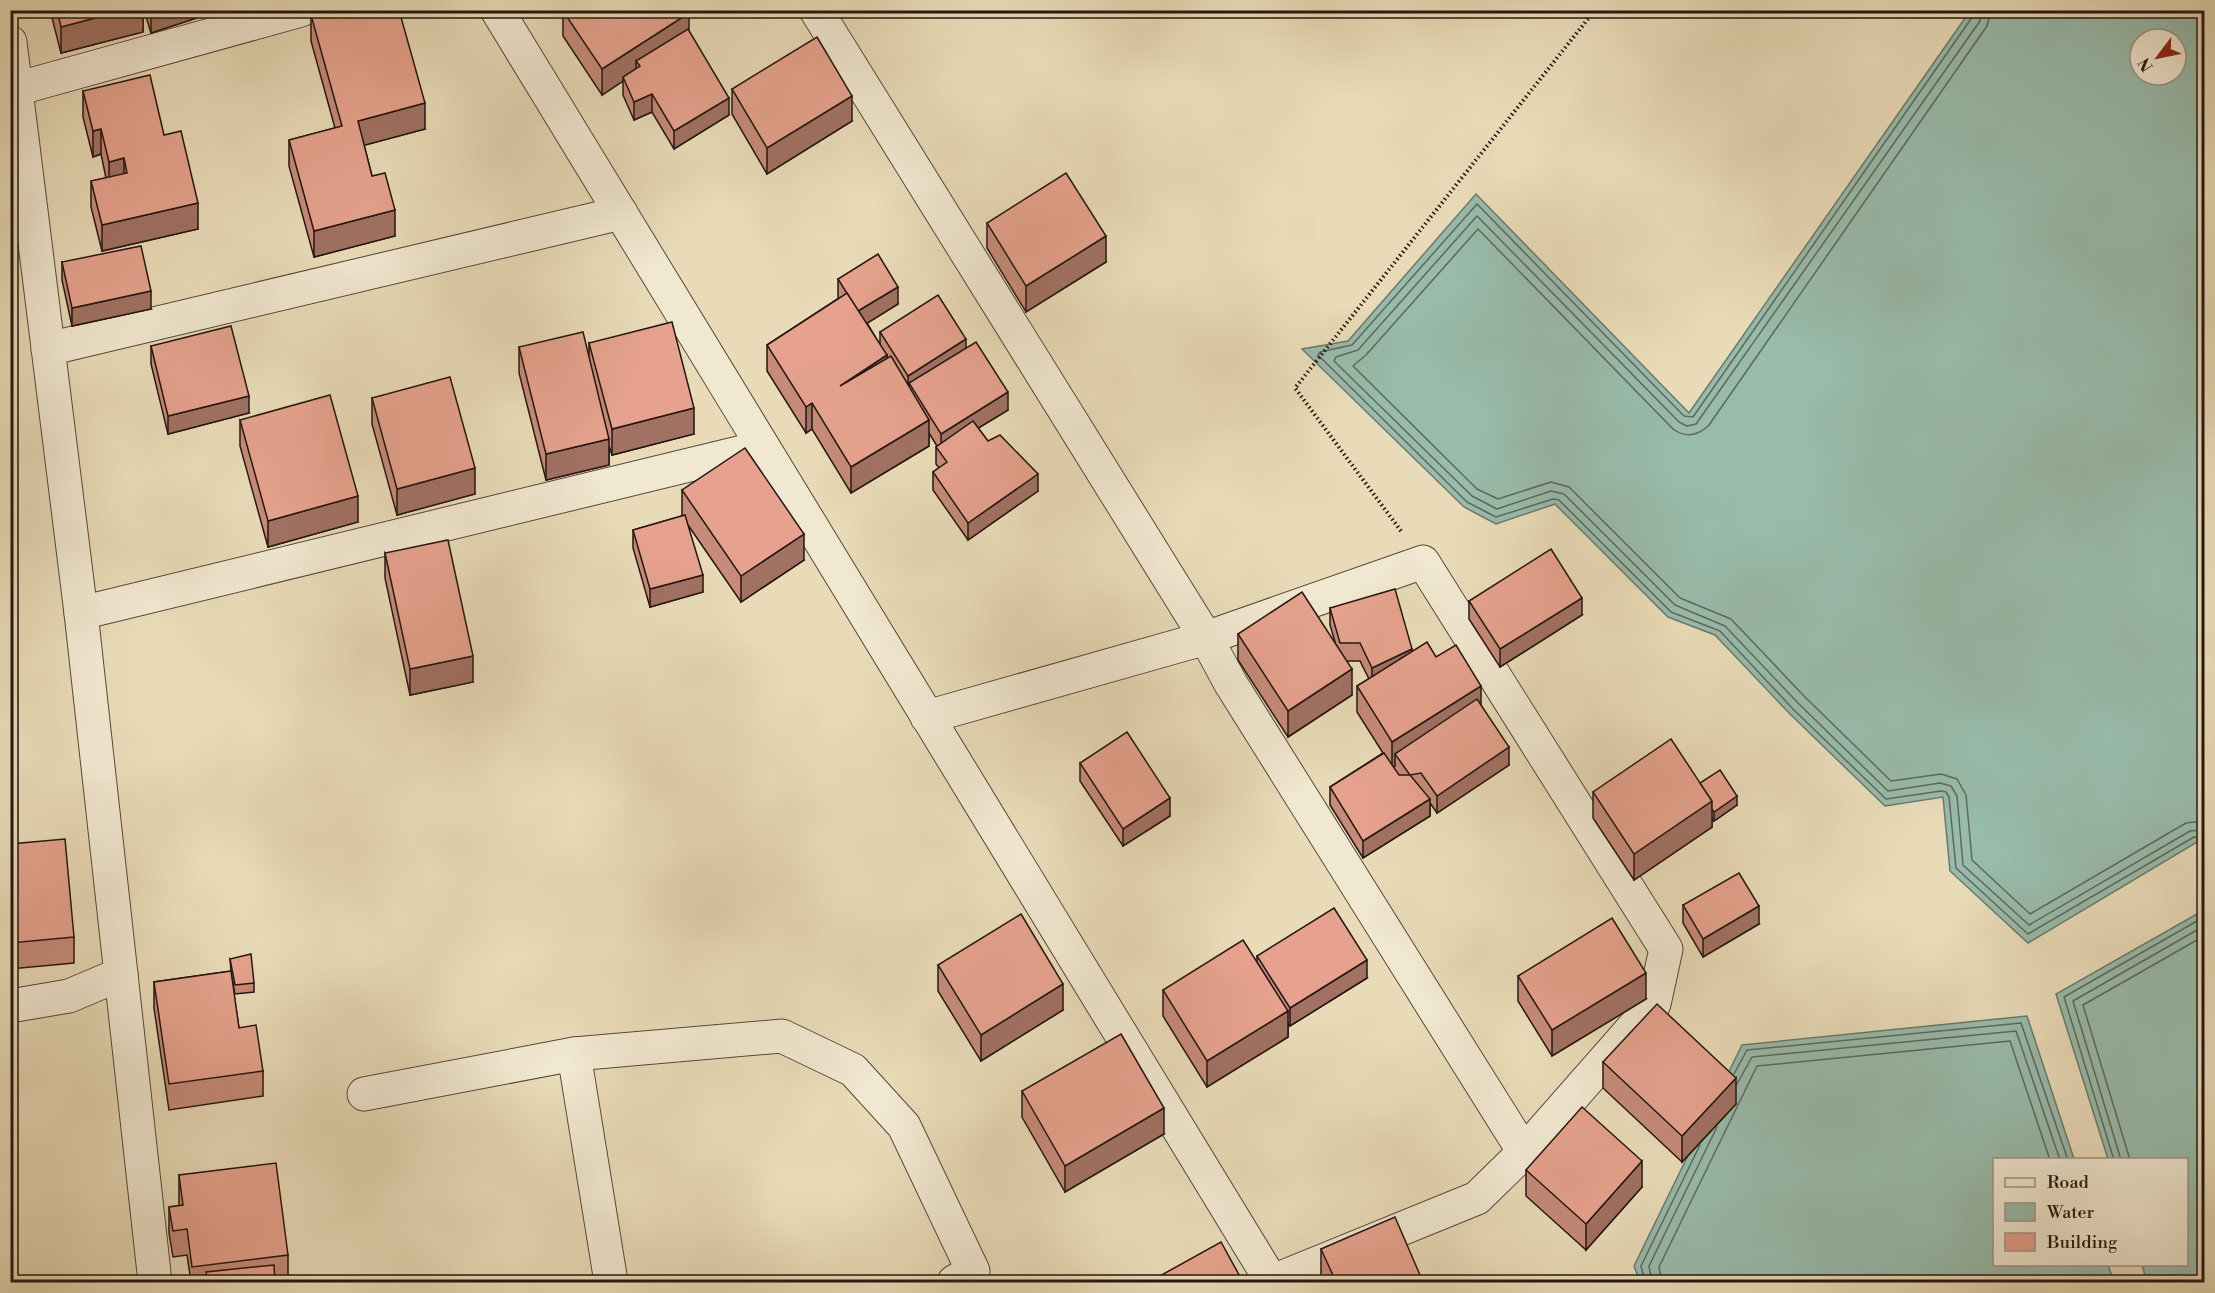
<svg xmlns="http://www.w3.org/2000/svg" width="2215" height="1293" font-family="'Libre Bodoni',serif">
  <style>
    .water { fill: #98bbab; stroke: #6a796d; stroke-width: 1.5; fill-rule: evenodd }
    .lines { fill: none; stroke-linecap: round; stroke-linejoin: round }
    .shore { stroke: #5e685e; stroke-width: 1.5 }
    .minor-casing { stroke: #56473b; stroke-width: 35 }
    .path { stroke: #251611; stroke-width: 4; stroke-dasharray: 1.5 3; stroke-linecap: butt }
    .minor { stroke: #f1e8d1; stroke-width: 33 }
    .wall { fill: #c68b7a; stroke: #251611; stroke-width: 1.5 }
    .shaded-wall { fill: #a17163; stroke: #251611; stroke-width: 1.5 }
    .building { fill: #e6a28e; stroke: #251611; stroke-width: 1.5 }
  </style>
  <rect width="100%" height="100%" fill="#e9dbb8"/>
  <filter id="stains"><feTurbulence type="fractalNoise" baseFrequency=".00333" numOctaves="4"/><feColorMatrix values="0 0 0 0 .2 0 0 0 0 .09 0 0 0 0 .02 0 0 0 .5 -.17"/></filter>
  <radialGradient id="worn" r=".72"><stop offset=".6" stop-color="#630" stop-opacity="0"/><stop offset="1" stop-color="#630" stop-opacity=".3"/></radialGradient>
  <g class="water">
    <path d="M 1970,11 L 2204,11 L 2204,844 L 2197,842 L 2028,943 L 1950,871 L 1943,797 L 1885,806 L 1789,713 L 1715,635 L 1668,617 L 1555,504 L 1496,524 L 1464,507 L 1302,349 L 1348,341 L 1476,194 L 1689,413 ZM 2140,39 L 2176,39 L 2176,75 L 2140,75 Z"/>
    <polygon points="2204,910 2204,1282 2147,1282 2142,1265 2186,1264 2186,1160 2108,1159 2056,994"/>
    <polygon points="2027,1016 2074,1159 1994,1160 1994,1264 2108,1265 2114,1282 1640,1282 1634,1266 1742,1045"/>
  </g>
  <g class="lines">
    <g class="shore">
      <polyline points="1975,10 1973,16 1693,417 1684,416 1477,204 1352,345 1320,352 1318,355 1467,502 1496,517 1553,499 1559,500 1671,612 1720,631 1793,709 1886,799 1941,791 1946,792 1949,797 1956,868 2028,934 2194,837 2204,838"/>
      <polyline points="1982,10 1980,21 1696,424 1687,426 1679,422 1477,216 1358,350 1336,357 1334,361 1472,496 1497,509 1551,491 1564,494 1675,605 1725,626 1798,703 1888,791 1940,783 1951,786 1957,796 1963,865 2029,925 2190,831 2204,830"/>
      <path d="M 1991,10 L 1987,26 L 1709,425 C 1698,436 1685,438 1673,429 L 1478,229 L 1366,355 L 1353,366 L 1477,489 L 1498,499 L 1551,482 L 1569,487 L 1680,598 L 1731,619 L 1805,697 L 1891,781 L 1941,774 L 1957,779 L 1966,795 L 1972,860 L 2030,914 L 2186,823 L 2204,821"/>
      <polyline points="1734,1074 1747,1050 2021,1023 2068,1160"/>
      <polyline points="1737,1084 1752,1057 2016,1031 2060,1160"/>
      <polyline points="2114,1160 2064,997 2204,917"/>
      <polyline points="2121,1160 2073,1001 2204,926"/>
      <polyline points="2130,1160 2083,1005 2204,936"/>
      <polyline points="1645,1282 1641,1266 1700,1145"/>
      <polyline points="1652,1282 1649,1266 1717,1127"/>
      <polyline points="1662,1282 1659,1267 1757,1066 2010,1041 2050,1160"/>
    </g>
    <defs>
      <g id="minor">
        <polyline points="497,10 1272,1282"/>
        <polyline points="816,10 1206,638 1231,684 1524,1152"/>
        <polyline points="10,42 81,613 155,1282"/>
        <polyline points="16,89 301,10"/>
        <polyline points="48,349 621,213"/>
        <polyline points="81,613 763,447"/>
        <polyline points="927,717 1206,638 1423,562 1666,949 1654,1004 1524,1152 1477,1198 1271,1282"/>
        <polyline points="10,1006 69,996 121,974"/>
        <polyline points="574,1054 611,1282"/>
        <polyline points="364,1094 574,1054 782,1036 853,1070 904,1126 973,1271 954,1282"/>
      </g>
    </defs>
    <use href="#minor" class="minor-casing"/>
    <polyline class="path" points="1401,531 1295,388 1595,10"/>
    <use href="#minor" class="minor"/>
  </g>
  <g class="wall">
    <polygon points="50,10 143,10 143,32 61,53"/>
    <polygon points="144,10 221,10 151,33"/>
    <polygon points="563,11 689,31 729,115 674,149 652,112 634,120 623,95 623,81 602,95 563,36"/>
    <polygon points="311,15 425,129 364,145 372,176 395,236 314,257 289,166 289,140 335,128 311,41"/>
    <polygon points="732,89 852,121 767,174 732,114"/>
    <polygon points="83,91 164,135 198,229 102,251 91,207 91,181 106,178 101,154 93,157 83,117"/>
    <polygon points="987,223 1106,262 1026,312 987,248"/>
    <polygon points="62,262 151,309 72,326 62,280"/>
    <polygon points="838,279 898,304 867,323 880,345 880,332 966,348 1008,410 978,428 988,441 1038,491 968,540 933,490 933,472 939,468 936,464 936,447 937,446 929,433 929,446 851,493 812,429 806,433 767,371 767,345 839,298 838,297"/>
    <polygon points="589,343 694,434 612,455 609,446 609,465 546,480 519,373 519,347 589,357"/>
    <polygon points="151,346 249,413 168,434 151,364"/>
    <polygon points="372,398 475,494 397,515 372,424"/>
    <polygon points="240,420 358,522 268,547 240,446"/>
    <polygon points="682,490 804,560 741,602 688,525 703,592 650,607 633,548 633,530 682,516"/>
    <polygon points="385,553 473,682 410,695 385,578"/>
    <polygon points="1469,601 1582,615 1500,667 1469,619"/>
    <polygon points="1330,608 1412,652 1436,657 1481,705 1509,765 1437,813 1430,803 1430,816 1363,858 1330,805 1330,787 1383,753 1357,712 1357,686 1369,679 1360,661 1347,661 1352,695 1288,737 1238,660 1238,634 1335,642 1330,625"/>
    <polygon points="1080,763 1170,816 1123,846 1080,781"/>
    <polygon points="1700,783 1737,805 1714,821 1712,818 1712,827 1634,880 1593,818 1593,792"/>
    <polygon points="10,844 74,937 74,963 10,969"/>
    <polygon points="1683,905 1759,924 1703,957 1683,923"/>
    <polygon points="1257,956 1367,978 1290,1026 1288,1023 1288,1037 1207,1087 1163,1016 1163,990 1257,961"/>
    <polygon points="230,959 254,983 254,992 235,994 231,975 239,1028 263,1071 263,1096 169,1110 154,1008 154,982 231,971"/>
    <polygon points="938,965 1063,1010 981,1061 938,991"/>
    <polygon points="1518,976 1646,999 1552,1056 1518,1001"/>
    <polygon points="1603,1062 1736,1104 1682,1162 1603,1088"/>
    <polygon points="1022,1091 1164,1134 1065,1192 1022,1117"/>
    <polygon points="1526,1170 1642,1187 1586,1250 1526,1196"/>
    <polygon points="179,1175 288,1255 288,1281 275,1282 191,1282 187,1255 173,1257 169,1233 169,1207 179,1206"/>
    <polygon points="1321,1249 1423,1282 1325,1282 1321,1275"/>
  </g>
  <g class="shaded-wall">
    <polygon points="37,10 49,10 37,14"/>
    <polygon points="125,10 143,10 143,32 61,53 61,27"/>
    <polygon points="166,10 221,10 151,33 151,15"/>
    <polygon points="689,13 689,39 640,66 636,61 636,73 623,77 623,81 602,95 602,69"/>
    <polygon points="652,94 652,112 634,120 634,102"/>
    <polygon points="852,96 852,121 767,174 767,148"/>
    <polygon points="729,98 729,115 674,149 674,131"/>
    <polygon points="425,103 425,129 358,147 358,121"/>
    <polygon points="101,129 101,154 93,157 93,131"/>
    <polygon points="124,158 124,184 109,188 109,162"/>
    <polygon points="198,203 198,229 102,251 102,225"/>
    <polygon points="395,210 395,236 314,257 314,231"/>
    <polygon points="1106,236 1106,262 1026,312 1026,286"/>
    <polygon points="898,287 898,304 858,329 858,311"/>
    <polygon points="151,291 151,309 72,326 72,308"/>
    <polygon points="966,339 966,357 909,383 909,393 908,394 908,376"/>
    <polygon points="887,355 887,381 840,386"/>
    <polygon points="1008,392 1008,410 941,451 941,434"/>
    <polygon points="249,396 249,413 168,434 168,416"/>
    <polygon points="812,403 812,429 806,433 806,407"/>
    <polygon points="694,408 694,434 612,455 612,429"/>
    <polygon points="929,420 929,446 851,493 851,467"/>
    <polygon points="609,439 609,465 546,480 546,454"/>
    <polygon points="475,468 475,494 397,515 397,489"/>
    <polygon points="1038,474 1038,491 968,540 968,523"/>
    <polygon points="358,496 358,522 268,547 268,521"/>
    <polygon points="804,534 804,560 741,602 741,576"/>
    <polygon points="703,575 703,592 650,607 650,589"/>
    <polygon points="1582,598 1582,615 1500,667 1500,649"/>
    <polygon points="1412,649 1412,667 1372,686 1372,668"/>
    <polygon points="473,656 473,682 410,695 410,669"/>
    <polygon points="1352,669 1352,695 1288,737 1288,711"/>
    <polygon points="1481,686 1481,712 1395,754 1395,766 1392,768 1392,742"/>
    <polygon points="1509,747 1509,765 1437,813 1437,796"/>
    <polygon points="1737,796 1737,805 1714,821 1714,812"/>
    <polygon points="1170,798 1170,816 1123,846 1123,829"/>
    <polygon points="1430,799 1430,816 1363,858 1363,841"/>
    <polygon points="1712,801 1712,827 1634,880 1634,854"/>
    <polygon points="1759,906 1759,924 1703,957 1703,939"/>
    <polygon points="1367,960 1367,978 1290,1026 1290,1008"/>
    <polygon points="1646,973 1646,999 1552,1056 1552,1030"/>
    <polygon points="1063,984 1063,1010 981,1061 981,1035"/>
    <polygon points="1288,1011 1288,1037 1207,1087 1207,1061"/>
    <polygon points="1736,1078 1736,1104 1682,1162 1682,1136"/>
    <polygon points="1164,1108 1164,1134 1065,1192 1065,1166"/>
    <polygon points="1642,1161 1642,1187 1586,1250 1586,1224"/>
  </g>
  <g class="building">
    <polygon points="57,10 125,10 61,27"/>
    <polygon points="149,10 166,10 151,15"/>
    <polygon points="330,10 399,10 425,103 358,121 372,176 385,173 395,210 314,231 289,140 342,126 311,15"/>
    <polygon points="687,10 689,13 602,69 563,11"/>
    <polygon points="688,29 729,98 674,131 652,94 634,102 623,77 640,66 636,61"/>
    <polygon points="817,37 852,96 767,148 732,89"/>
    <polygon points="150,75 164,135 181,131 198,203 102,225 91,181 127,173 124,158 109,162 101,129 93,131 83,91"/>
    <polygon points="1066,173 1106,236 1026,286 987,223"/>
    <polygon points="141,246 151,291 72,308 62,262"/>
    <polygon points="878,254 898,287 858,311 838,279"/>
    <polygon points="847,293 887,355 840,386 891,356 929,420 851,467 812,403 806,407 767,345"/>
    <polygon points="938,295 966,339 908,376 880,332"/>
    <polygon points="672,322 694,408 612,429 589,343"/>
    <polygon points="231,326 249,396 168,416 151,346"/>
    <polygon points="583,332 609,439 546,454 519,347"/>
    <polygon points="976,342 1008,392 941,434 909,383"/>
    <polygon points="450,377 475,468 397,489 372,398"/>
    <polygon points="330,395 358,496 268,521 240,420"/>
    <polygon points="973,421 988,441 1000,435 1038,474 968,523 933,472 947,462 936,447"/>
    <polygon points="745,448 804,534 741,576 682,490"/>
    <polygon points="685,515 703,575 650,589 633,530"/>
    <polygon points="448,540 473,656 410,669 385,553"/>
    <polygon points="1551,549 1582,598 1500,649 1469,601"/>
    <polygon points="1395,589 1412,649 1372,668 1360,643 1340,643 1330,608"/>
    <polygon points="1302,592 1352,669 1288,711 1238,634"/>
    <polygon points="1427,642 1436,657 1456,645 1481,686 1392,742 1357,686"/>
    <polygon points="1477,699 1509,747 1437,796 1421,773 1410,775 1430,799 1363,841 1330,787 1384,753 1399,775 1410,775 1395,754"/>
    <polygon points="1127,732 1170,798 1123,829 1080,763"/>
    <polygon points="1671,739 1712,801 1634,854 1593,792"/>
    <polygon points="1720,770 1737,796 1714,812 1712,809 1712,801 1700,783"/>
    <polygon points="65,839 74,937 10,943 10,844"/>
    <polygon points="1739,873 1759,906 1703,939 1683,905"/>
    <polygon points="1334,908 1367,960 1290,1008 1257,956"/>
    <polygon points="1021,914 1063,984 981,1035 938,965"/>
    <polygon points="1612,918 1646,973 1552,1030 1518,976"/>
    <polygon points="1243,940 1288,1011 1207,1061 1163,990"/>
    <polygon points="251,954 254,983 235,985 230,959"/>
    <polygon points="231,971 239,1028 256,1025 263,1071 169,1084 154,982"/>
    <polygon points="1657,1004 1736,1078 1682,1136 1603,1062"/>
    <polygon points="1121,1034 1164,1108 1065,1166 1022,1091"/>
    <polygon points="1582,1107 1642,1161 1586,1224 1526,1170"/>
    <polygon points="276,1163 288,1255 192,1267 187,1229 173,1231 169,1207 183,1205 179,1175"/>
    <polygon points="1395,1217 1423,1282 1336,1282 1321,1249"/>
    <polygon points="1221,1242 1243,1282 1149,1282"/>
    <polygon points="274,1265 275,1282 207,1282 206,1272"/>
  </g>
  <rect width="2215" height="1293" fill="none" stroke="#e9dbb8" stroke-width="36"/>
  <rect x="12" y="12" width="2191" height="1269" fill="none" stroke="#251611" stroke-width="3"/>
  <rect x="18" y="18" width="2179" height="1257" fill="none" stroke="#251611" stroke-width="1.5"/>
  <rect x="1993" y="1158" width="195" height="108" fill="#f1e8d1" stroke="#9f9484" stroke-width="1.5"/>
  <rect x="2005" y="1178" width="30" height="9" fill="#f1e8d1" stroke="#9f9484" stroke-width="1.5"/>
  <text x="2047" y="1188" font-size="18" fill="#251611">Road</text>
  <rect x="2005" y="1203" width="30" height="18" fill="#98bbab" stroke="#9f9484" stroke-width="1.5"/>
  <text x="2047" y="1218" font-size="18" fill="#251611">Water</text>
  <rect x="2005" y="1233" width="30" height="18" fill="#e6a28e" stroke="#9f9484" stroke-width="1.5"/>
  <text x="2047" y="1248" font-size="18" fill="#251611">Building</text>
  <g transform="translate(2158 57) rotate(238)"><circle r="28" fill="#f1e8d1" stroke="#9f9484" stroke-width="1.5"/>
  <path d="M0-4.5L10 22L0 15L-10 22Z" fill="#8f2418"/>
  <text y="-9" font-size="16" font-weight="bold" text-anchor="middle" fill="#251611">N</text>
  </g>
  <rect width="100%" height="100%" filter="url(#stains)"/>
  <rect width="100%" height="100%" fill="url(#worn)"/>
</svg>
